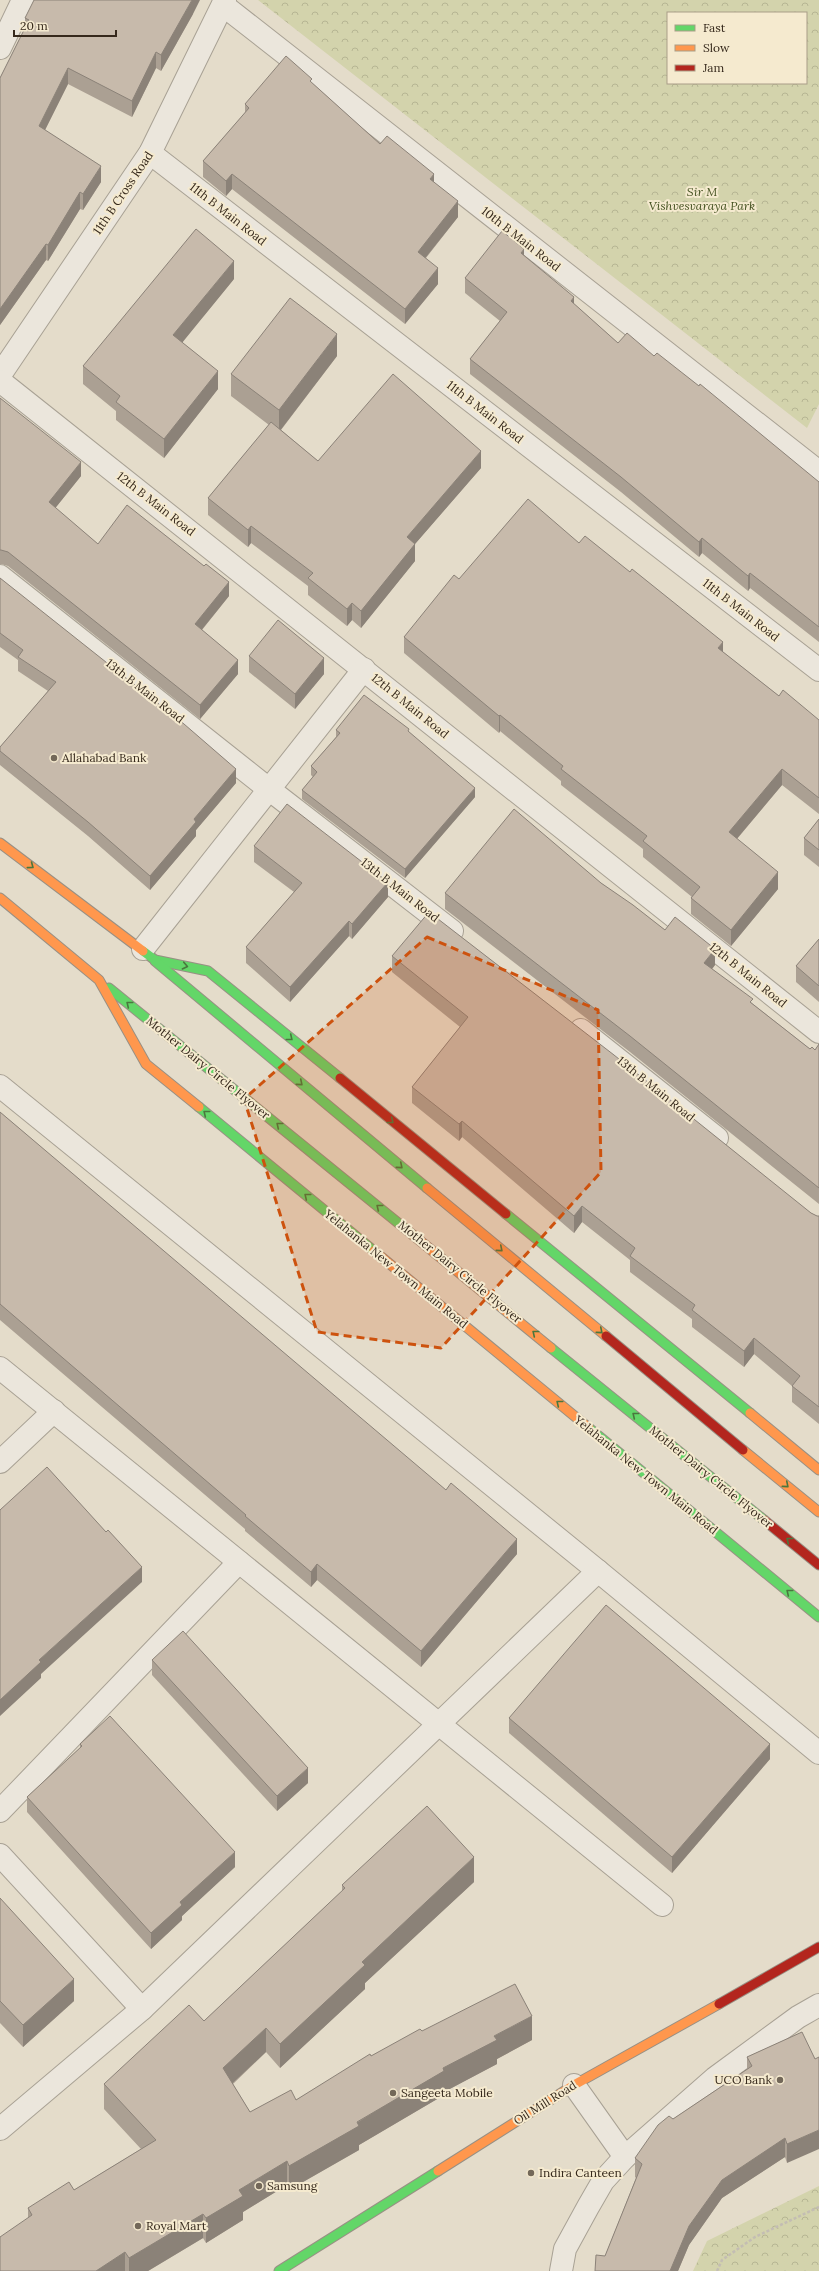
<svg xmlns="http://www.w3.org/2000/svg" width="819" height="2271" font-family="Lora,serif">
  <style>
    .forest { fill: url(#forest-crowns); fill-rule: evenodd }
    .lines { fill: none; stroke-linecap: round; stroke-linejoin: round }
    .street-casing { stroke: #a8a194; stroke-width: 24 }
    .fast-casing { stroke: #989084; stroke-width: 11 }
    .slow-casing { stroke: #989084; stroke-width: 11 }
    .jam-casing { stroke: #989084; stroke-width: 11 }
    .path { stroke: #c3bdb3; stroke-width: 2.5; stroke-dasharray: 3 2; stroke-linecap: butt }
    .street { stroke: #ebe6dc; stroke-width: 22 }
    .fast { stroke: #63d668; stroke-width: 9 }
    .slow { stroke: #ff974d; stroke-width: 9 }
    .jam { stroke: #b3261e; stroke-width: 9 }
    .wall { fill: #aba093 }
    .shaded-wall { fill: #8b8278 }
    .building { fill: #c7baab; stroke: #8b8278 }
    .oneway { stroke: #4a773e }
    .marked { fill: #cd520e; fill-opacity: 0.2; stroke: #cd520e; stroke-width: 3; stroke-dasharray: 8 5; stroke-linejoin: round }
    .poi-dot { fill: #736859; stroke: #f5eacf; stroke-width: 1.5 }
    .labels { text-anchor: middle; stroke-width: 4; stroke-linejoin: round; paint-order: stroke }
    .park-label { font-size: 12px; font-style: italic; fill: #465322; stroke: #f5eacf }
    .street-label { font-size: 12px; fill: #36291c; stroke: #f5eacf }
    .poi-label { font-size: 12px; fill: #36291c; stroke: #f5eacf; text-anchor: start }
  </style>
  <defs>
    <pattern id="forest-crowns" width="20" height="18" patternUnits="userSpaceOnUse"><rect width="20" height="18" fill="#d3d3ac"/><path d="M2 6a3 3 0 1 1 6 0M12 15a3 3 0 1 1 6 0" fill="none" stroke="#b6b593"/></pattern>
  </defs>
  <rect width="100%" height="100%" fill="#e4dcca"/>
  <g class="forest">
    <path d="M 258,0 L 819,0 L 819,404 L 807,428 ZM 668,13 L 806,13 L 806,83 L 668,83 Z"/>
    <polygon points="819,2186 819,2271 693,2271 707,2241"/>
  </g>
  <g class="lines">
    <defs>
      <g id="street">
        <polyline points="223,5 819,472"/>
        <polyline points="0,48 23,0"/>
        <polyline points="150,153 819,670"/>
        <polyline points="0,375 150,153 225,0"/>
        <polyline points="0,381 819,1032"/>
        <polyline points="0,576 270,790 452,931"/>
        <polyline points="143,949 364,669"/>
        <polyline points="581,1030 717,1138"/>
        <polyline points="0,1086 598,1571 819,1753"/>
        <polyline points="0,1368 662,1905"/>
        <polyline points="0,1462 54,1411"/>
        <polyline points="0,1811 239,1562"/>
        <polyline points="0,1855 142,2009"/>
        <polyline points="574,2085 625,2157"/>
        <polyline points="0,2129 142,2009 598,1571"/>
        <polyline points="561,2271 565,2249 588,2207 603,2181 625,2157 715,2078 798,2017 819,2005"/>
      </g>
      <g id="fast">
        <polyline points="143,951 155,960 208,971 340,1078"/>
        <polyline points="155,961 427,1188"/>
        <polyline points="109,988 413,1235"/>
        <polyline points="199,1107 374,1251"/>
        <polyline points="506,1214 750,1413"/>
        <polyline points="551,1348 764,1520"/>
        <polyline points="589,1428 819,1617"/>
        <polyline points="279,2271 438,2171"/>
      </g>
      <g id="slow">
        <polyline points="0,843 143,951"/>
        <polyline points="0,898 99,980 146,1064 199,1107"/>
        <polyline points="427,1188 606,1336"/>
        <polyline points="413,1235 551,1348"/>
        <polyline points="374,1251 589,1428"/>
        <polyline points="750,1413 819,1470"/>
        <polyline points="743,1450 819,1512"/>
        <polyline points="438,2171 574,2085 719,2004"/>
      </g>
      <g id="jam">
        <polyline points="340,1078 506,1214"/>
        <polyline points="606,1336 743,1450"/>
        <polyline points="764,1520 819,1565"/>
        <polyline points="719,2004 819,1947"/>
      </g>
    </defs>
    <use href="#street" class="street-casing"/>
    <use href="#fast" class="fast-casing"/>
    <use href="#slow" class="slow-casing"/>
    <use href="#jam" class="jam-casing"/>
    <polyline class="path" points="717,2271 722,2260 755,2237 819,2207"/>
    <use href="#street" class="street"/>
    <use href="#fast" class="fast"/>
    <use href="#slow" class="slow"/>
    <use href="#jam" class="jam"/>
  </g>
  <g class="wall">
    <polygon points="193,14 161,71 156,68 132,117 68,84 45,130 101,182 83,210 80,209 48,261 46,260 0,325 0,78 25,28 25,18"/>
    <polygon points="312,83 380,144 434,182 458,217 426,258 438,284 405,324 232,189 226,196 203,177 203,161 245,113 245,104"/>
    <polygon points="524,255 574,304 618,343 654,356 819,482 819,642 750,588 748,591 702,553 699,557 621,492 470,374 470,359 500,321 465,293 465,278"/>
    <polygon points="234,279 182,342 218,389 164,458 116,420 116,411 83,384 83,366"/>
    <polygon points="337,356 281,430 318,461 481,468 415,544 415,561 361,628 352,620 347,626 308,595 308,586 251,543 248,547 208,515 208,498 269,425 231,396 231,374"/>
    <polygon points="0,398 81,476 55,508 98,544 229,596 202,630 238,674 200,719 8,566 1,564 0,564"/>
    <polygon points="579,543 723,652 779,696 819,720 819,814 782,785 737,839 778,889 731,946 691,914 691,898 692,897 643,857 643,849 561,785 561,781 500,731 499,733 404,653 404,637 459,579"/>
    <polygon points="0,578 236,783 196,830 196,836 150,890 88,836 0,765 0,747 48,691 18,671 18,660 0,647"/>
    <polygon points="249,656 324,674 295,709 249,672"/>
    <polygon points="336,730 409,732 475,797 405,878 302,799 302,790 313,777 311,775 311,766 336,737"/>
    <polygon points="819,819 819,867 804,855 804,838"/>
    <polygon points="254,846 388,897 352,939 349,936 290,1002 246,963 246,947 294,892 254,862"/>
    <polygon points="601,883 665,930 715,965 712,969 753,1004 810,1049 815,1050 819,1044 819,1204 630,1052 445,909 445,893"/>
    <polygon points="819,939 819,1002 796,982 796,966"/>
    <polygon points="392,956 811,1213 817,1216 819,1216 819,1424 792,1402 792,1386 754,1354 744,1367 692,1327 692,1319 630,1272 630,1260 582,1222 574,1233 462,1137 459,1141 412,1103 412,1087 460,1027 392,972"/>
    <polygon points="0,1112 517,1554 421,1667 317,1580 311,1587 245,1531 245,1529 0,1320"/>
    <polygon points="152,1660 308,1783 277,1811 152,1675"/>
    <polygon points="509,1718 770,1759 672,1873 509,1733"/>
    <polygon points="80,1744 235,1867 182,1916 182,1920 151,1949 27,1812 27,1797 80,1748"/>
    <polygon points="474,1882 365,1983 365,1989 280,2068 266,2052 233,2084 250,2112 296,2100 371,2056 422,2031 532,2040 497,2059 497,2064 444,2092 444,2095 359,2145 359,2150 289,2190 287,2185 243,2212 243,2220 206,2243 203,2238 148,2271 0,2271 28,2218 28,2208 74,2190 141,2149 104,2109 104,2084 204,2021 342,1891 342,1885"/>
    <polygon points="0,1898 74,2001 23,2047 0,2023"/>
    <polygon points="802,2032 787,2163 785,2157 722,2198 689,2245 678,2271 595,2271 605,2256 636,2178 635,2177 635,2158 673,2119 747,2069 747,2057"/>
  </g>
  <g class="shaded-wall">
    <polygon points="192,0 200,0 193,14 161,71 161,55"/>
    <polygon points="156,52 156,68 132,117 132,101"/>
    <polygon points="68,68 68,84 39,142 39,126"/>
    <polygon points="101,166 101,182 83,210 83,194"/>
    <polygon points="232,174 232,189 226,196 226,181"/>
    <polygon points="434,174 434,190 430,179"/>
    <polygon points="80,192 80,209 48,261 48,245"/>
    <polygon points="458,201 458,217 418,267 418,252"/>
    <polygon points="46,244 46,260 0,325 0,309"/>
    <polygon points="524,249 524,264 521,253"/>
    <polygon points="234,261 234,279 173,354 173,335"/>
    <polygon points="438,268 438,284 405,324 405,309"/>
    <polygon points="574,297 574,312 571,301"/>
    <polygon points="337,334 337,356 279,432 279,410"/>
    <polygon points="218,371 218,389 164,458 164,439"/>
    <polygon points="481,451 481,468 415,544 415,561 361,628 361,611 407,537"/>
    <polygon points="81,462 81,476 49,516 49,502"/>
    <polygon points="251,526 251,543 248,547 248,530"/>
    <polygon points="702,538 702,553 699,557 699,542"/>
    <polygon points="750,573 750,588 748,591 748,576"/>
    <polygon points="229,582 229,596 195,638 195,624"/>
    <polygon points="352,603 352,620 347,626 347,609"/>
    <polygon points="723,642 723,658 718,648"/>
    <polygon points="324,658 324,674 295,709 295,694"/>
    <polygon points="238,660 238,674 200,719 200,705"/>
    <polygon points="500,715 500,731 499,733 499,716"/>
    <polygon points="236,769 236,783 196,830 196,836 150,890 150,876 194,819"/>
    <polygon points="782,769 782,785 729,848 729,832"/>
    <polygon points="475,788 475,797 405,878 405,869"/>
    <polygon points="778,872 778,889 731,946 731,930"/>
    <polygon points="388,882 388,897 352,939 352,924"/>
    <polygon points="349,921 349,936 290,1002 290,987"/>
    <polygon points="715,949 715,965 704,979 704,963"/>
    <polygon points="462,1121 462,1137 459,1141 459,1124"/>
    <polygon points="582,1206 582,1222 574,1233 574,1216"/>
    <polygon points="754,1338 754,1354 744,1367 744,1351"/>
    <polygon points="517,1539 517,1554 421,1667 421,1651"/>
    <polygon points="317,1564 317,1580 311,1587 311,1572"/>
    <polygon points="142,1567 142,1582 41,1674 41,1678 0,1716 0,1700 39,1660"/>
    <polygon points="770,1744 770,1759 672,1873 672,1857"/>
    <polygon points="308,1768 308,1783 277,1811 277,1796"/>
    <polygon points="235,1852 235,1867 182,1916 182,1920 151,1949 151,1933 180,1902"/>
    <polygon points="474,1857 474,1882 365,1983 365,1989 280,2068 280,2044 362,1962"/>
    <polygon points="74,1979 74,2001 23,2047 23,2025"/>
    <polygon points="532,2016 532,2040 497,2059 497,2064 444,2092 444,2095 359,2145 359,2150 289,2190 289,2166 494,2036"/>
    <polygon points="266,2028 266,2052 223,2092 223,2068"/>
    <polygon points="819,2130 819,2149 787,2163 787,2144"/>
    <polygon points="785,2138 785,2157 722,2198 689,2245 678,2271 670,2271 689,2226 722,2180"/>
    <polygon points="287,2161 287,2185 243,2212 243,2220 206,2243 206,2218 239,2190"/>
    <polygon points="203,2214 203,2238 148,2271 129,2271 129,2258"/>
    <polygon points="125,2252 125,2271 96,2271"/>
  </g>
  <g class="building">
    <polygon points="34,0 192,0 161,55 156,52 132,101 68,68 39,126 101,166 83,194 80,192 48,245 46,244 0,309 0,78 29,20 25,18"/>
    <polygon points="286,56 312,79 310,81 380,144 387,136 434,174 430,179 458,201 418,252 438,268 405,309 232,174 226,181 203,161 249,108 245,104"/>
    <polygon points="196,229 234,261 173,335 218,371 164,439 116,402 120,396 83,366"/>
    <polygon points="502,231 524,249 521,253 574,297 571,301 618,343 627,333 654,356 657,353 699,386 700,384 819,482 819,627 750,573 748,576 702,538 699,542 621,477 470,359 507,312 465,278"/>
    <polygon points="290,298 337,334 279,410 231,374"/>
    <polygon points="393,374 481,451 407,537 415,544 361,611 352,603 347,609 308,578 313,573 251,526 248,530 208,498 271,422 318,461"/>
    <polygon points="0,398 81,462 49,502 98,544 127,505 204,566 206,564 229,582 195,624 238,660 200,705 8,552 1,550 0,550"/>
    <polygon points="528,499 579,543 585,536 630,572 632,569 723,642 718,648 779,696 783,690 819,720 819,798 782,769 729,832 778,872 731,930 691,898 700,887 643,841 647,836 561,769 563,766 500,715 499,716 404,637 454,575 459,579"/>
    <polygon points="0,578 184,724 236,769 194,819 196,822 150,876 88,822 0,751 0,747 56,682 18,657 23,650 0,633"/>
    <polygon points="278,620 324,658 295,694 249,656"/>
    <polygon points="364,695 409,729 408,731 435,754 475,788 405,869 302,790 317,772 311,766 340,733 336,730"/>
    <polygon points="287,804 388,882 352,924 349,921 290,987 246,947 302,883 254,846"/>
    <polygon points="514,809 601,883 633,905 665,930 675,917 715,949 704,963 753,999 750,1002 810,1049 812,1047 815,1050 819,1044 819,1188 630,1036 445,893"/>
    <polygon points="819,819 819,850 804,838"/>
    <polygon points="429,912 614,1055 811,1213 817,1216 819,1216 819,1407 792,1386 800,1376 754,1338 744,1351 692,1310 695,1305 630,1256 635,1248 582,1206 574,1216 462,1121 459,1124 412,1087 468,1017 392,956"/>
    <polygon points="819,939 819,986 796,966"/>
    <polygon points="0,1112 446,1490 451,1483 517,1539 421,1651 317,1564 311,1572 245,1516 246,1515 0,1304"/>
    <polygon points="47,1467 106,1532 108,1530 142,1567 39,1660 41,1662 0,1700 0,1510"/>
    <polygon points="606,1605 770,1744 672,1857 509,1718"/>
    <polygon points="183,1631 308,1768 277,1796 152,1660"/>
    <polygon points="110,1716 235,1852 180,1902 182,1905 151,1933 27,1797 82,1746 80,1744"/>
    <polygon points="427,1806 474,1857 362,1962 365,1965 280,2044 266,2028 223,2068 250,2112 291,2090 296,2100 370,2054 371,2056 420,2029 422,2031 515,1984 532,2016 494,2036 497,2040 443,2068 444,2071 357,2122 359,2126 289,2166 287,2161 239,2190 243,2196 206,2218 203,2214 129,2258 125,2252 96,2271 0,2271 0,2237 32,2215 28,2208 69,2182 74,2190 156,2140 104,2084 189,2005 204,2021 345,1888 342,1885"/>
    <polygon points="0,1898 74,1979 23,2025 0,2001"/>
    <polygon points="802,2032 815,2059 819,2057 819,2130 787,2144 785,2138 722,2180 689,2226 670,2271 595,2271 596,2255 605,2256 642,2164 635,2158 658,2125 669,2116 673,2119 752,2066 747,2057"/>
  </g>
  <defs><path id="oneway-chevron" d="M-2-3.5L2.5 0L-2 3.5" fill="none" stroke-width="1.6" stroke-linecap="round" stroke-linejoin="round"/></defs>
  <g class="oneway">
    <use href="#oneway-chevron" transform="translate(31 866) rotate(37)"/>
    <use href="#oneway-chevron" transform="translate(185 966) rotate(12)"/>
    <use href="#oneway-chevron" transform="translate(129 1004) rotate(-141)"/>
    <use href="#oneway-chevron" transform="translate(290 1038) rotate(39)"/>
    <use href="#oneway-chevron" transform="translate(300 1083) rotate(40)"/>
    <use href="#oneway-chevron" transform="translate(206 1113) rotate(-141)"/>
    <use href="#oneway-chevron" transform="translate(391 1121) rotate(39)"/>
    <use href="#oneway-chevron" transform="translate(279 1125) rotate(-141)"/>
    <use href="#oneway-chevron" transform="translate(400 1166) rotate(40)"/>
    <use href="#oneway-chevron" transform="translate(307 1196) rotate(-141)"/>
    <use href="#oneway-chevron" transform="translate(379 1207) rotate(-141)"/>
    <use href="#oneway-chevron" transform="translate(500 1249) rotate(40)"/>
    <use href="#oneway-chevron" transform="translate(600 1331) rotate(40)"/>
    <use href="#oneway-chevron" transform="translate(535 1333) rotate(-141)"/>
    <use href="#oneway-chevron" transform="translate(559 1403) rotate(-141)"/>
    <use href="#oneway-chevron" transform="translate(635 1415) rotate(-141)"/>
    <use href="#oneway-chevron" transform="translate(786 1485) rotate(40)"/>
    <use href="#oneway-chevron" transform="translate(789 1540) rotate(-141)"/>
    <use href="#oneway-chevron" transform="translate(789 1592) rotate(-141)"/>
  </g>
  <path class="marked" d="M 427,937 L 598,1010 L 601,1172 L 441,1348 L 317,1332 L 244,1099 Z"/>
  <g class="poi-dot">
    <circle cx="54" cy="758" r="4"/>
    <circle cx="780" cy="2080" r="4"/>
    <circle cx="393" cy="2093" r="4"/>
    <circle cx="531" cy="2173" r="4"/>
    <circle cx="259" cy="2186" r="4"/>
    <circle cx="138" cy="2226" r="4"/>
  </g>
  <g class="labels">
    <g class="park-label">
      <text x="702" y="196">Sir M<tspan x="702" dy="14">Vishvesvaraya Park</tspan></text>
    </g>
    <g class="street-label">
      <text transform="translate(123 193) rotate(-56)" y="4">11th B Cross Road</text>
      <text transform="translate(228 214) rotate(38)" y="4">11th B Main Road</text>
      <text transform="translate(521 239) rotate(38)" y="4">10th B Main Road</text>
      <text transform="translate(485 412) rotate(38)" y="4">11th B Main Road</text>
      <text transform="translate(156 504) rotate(38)" y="4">12th B Main Road</text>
      <text transform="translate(741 610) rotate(38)" y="4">11th B Main Road</text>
      <text transform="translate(145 691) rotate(38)" y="4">13th B Main Road</text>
      <text transform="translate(410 706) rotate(39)" y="4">12th B Main Road</text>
      <text transform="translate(400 890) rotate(38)" y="4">13th B Main Road</text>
      <text transform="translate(748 975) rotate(39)" y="4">12th B Main Road</text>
      <text transform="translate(208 1068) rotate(39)" y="4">Mother Dairy Circle Flyover</text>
      <text transform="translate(656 1089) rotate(39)" y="4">13th B Main Road</text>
      <text transform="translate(396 1269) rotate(39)" y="4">Yelahanka New Town Main Road</text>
      <text transform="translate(460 1272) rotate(39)" y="4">Mother Dairy Circle Flyover</text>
      <text transform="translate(646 1475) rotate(39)" y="4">Yelahanka New Town Main Road</text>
      <text transform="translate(711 1477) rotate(39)" y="4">Mother Dairy Circle Flyover</text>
      <text transform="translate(545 2103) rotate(-32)" y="4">Oil Mill Road</text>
    </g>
    <g class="poi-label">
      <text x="62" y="762">Allahabad Bank</text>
      <text x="772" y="2084" text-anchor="end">UCO Bank</text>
      <text x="401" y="2097">Sangeeta Mobile</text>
      <text x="539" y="2177">Indira Canteen</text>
      <text x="267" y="2190">Samsung</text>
      <text x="146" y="2230">Royal Mart</text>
    </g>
  </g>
  <rect x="667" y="12" width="140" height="72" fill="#f5eacf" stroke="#a99d87"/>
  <rect x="675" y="25" width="20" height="6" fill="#63d668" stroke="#a99d87"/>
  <text x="703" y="32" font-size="12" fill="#36291c">Fast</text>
  <rect x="675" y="45" width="20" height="6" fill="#ff974d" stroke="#a99d87"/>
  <text x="703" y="52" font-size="12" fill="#36291c">Slow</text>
  <rect x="675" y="65" width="20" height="6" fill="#b3261e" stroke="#a99d87"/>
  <text x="703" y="72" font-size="12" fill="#36291c">Jam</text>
  <path d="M14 30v6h102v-6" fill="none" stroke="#36291c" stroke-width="2"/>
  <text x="20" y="30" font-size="12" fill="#36291c" stroke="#f5eacf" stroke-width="3" paint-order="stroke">20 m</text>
</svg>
